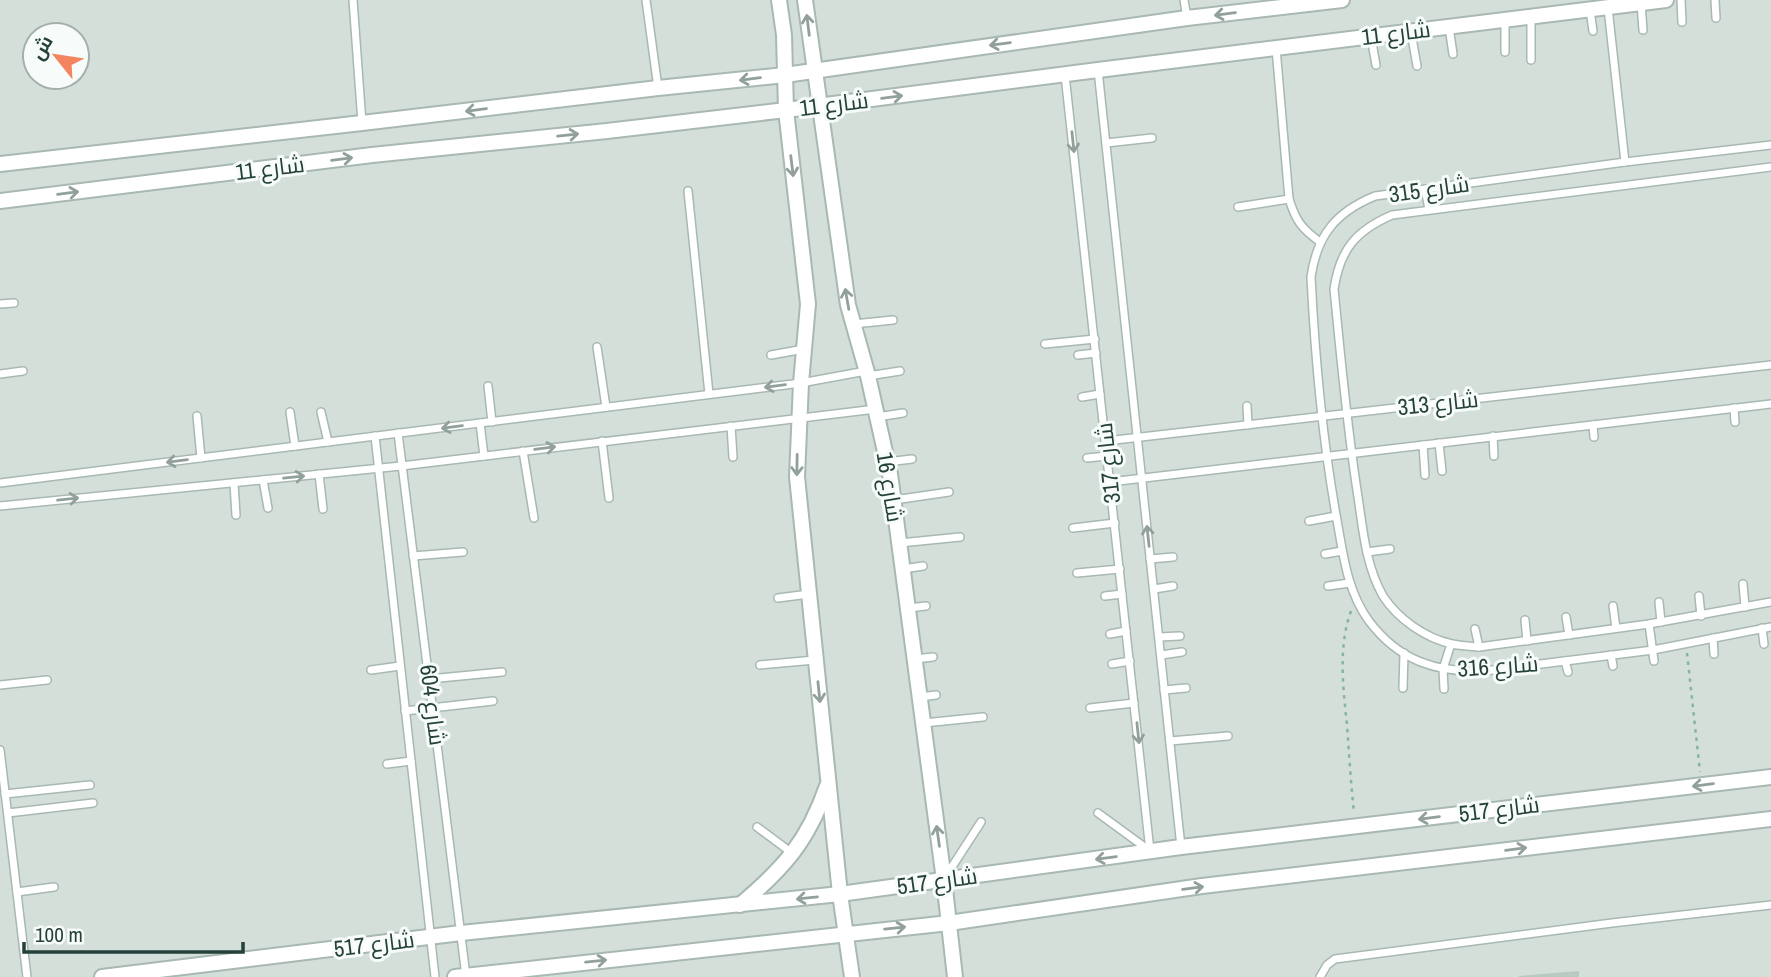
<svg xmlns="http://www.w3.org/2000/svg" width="1771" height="977" font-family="'Archivo Narrow',Cairo,sans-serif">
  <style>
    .built { fill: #d4dfda; fill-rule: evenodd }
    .building { fill: #bbcac4; stroke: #b8c9c2; stroke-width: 2 }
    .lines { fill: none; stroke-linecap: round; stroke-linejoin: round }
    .service-casing { stroke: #a8b8b2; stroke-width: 10 }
    .minor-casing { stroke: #a8b8b2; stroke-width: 18 }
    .path { stroke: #86b3a5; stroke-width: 2.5; stroke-dasharray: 3.5 5; stroke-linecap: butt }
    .service { stroke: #fff; stroke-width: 7 }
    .minor { stroke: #fff; stroke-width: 14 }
    .oneway { stroke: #92a09c }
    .labels { text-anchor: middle; stroke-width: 6; stroke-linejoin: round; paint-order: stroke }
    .street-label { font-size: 23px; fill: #24423a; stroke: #f7fbf9 }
  </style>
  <rect width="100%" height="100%" fill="#e6efeb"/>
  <path class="built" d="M 0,0 L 1771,0 L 1771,977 L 0,977 ZM 35,35 L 77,35 L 77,77 L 35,77 Z"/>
  <polygon class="building" points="1578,972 1578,977 1519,977"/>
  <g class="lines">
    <defs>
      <g id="service">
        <polyline points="353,0 362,123"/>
        <polyline points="646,0 658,88"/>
        <polyline points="1184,0 1187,18"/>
        <polyline points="1681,0 1682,22"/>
        <polyline points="1715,0 1716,18"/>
        <polyline points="1641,4 1643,30"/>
        <polyline points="1608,8 1625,162"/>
        <polyline points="1590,10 1593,31"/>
        <polyline points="1531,17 1531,60"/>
        <polyline points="1505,20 1505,52"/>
        <polyline points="1449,27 1453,54"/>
        <polyline points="1411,32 1417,66"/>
        <polyline points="1371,37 1376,65"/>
        <path d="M 1276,48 L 1289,199 C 1296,221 1301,228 1320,242"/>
        <polyline points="1098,70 1181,847"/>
        <polyline points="1065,75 1150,851"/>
        <polyline points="1106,143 1152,138"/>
        <path d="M 1771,145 L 1625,162 L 1375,196 C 1336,212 1317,235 1311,277 C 1315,357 1322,436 1336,515 C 1343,551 1346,590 1369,621 C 1399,661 1437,673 1485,671 L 1653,650 L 1771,627"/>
        <path d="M 1771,167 L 1392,215 C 1355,231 1340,250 1334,289 C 1341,359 1347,428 1358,497 C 1363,531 1366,566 1383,596 C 1398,619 1425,638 1452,644 C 1461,646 1470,646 1479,647 L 1649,624 L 1771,602"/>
        <polyline points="1425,189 1429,209"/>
        <polyline points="688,191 709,394"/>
        <polyline points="1238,207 1289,199"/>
        <polyline points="0,304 14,303"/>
        <polyline points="854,324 893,320"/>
        <polyline points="1045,344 1095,339"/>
        <polyline points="597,347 606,407"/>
        <polyline points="771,355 804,349"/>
        <polyline points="1078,355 1096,353"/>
        <polyline points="0,374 23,371"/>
        <polyline points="868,376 900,371"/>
        <polyline points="488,386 492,422"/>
        <polyline points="1082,397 1100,394"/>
        <polyline points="1247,406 1248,425"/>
        <polyline points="1734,408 1735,422"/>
        <polyline points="290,412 295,446"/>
        <polyline points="321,412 328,442"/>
        <polyline points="197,416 201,458"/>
        <polyline points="877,417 903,413"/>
        <polyline points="480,423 484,456"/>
        <polyline points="1593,425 1594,437"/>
        <polyline points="731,426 733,457"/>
        <polyline points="398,433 466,976"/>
        <polyline points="375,436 435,977"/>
        <polyline points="1493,436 1494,456"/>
        <polyline points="602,441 609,498"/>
        <polyline points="1106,441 1771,365"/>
        <polyline points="1439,443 1442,471"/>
        <polyline points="1423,445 1425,475"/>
        <polyline points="523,451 534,518"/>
        <polyline points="1087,458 1107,456"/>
        <polyline points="887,462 912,459"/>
        <polyline points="319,474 323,509"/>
        <polyline points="263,480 268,508"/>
        <polyline points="1110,482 1771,404"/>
        <polyline points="0,483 801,383 866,371"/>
        <polyline points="234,483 236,515"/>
        <polyline points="894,500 949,492"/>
        <polyline points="0,506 401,466 876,409"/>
        <polyline points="1309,521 1336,516"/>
        <polyline points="1073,528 1115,523"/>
        <polyline points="900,543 960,537"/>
        <polyline points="1367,552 1390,549"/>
        <polyline points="1325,554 1342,551"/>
        <polyline points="413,556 463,552"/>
        <polyline points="1150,559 1173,557"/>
        <polyline points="903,569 923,566"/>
        <polyline points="1077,573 1120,569"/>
        <polyline points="1743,584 1745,607"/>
        <polyline points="1328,586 1350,583"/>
        <polyline points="1154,589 1173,586"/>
        <polyline points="1105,596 1122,594"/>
        <polyline points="1699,596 1701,616"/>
        <polyline points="778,598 809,594"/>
        <polyline points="1659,602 1661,622"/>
        <polyline points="1613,606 1616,628"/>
        <polyline points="908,608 926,606"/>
        <polyline points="1566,617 1569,635"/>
        <polyline points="1525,620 1527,641"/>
        <polyline points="1649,624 1654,661"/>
        <polyline points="1762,628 1764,644"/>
        <polyline points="1475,629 1479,647"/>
        <polyline points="1110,634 1126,631"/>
        <polyline points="1159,637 1180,636"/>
        <polyline points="1713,638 1714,654"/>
        <polyline points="1161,655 1182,652"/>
        <polyline points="1611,655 1613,666"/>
        <polyline points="915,659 933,657"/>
        <polyline points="1565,661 1568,672"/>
        <polyline points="1112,664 1130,661"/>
        <polyline points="760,665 815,660"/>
        <polyline points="371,670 400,666"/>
        <polyline points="429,679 502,672"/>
        <polyline points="0,685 47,680"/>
        <polyline points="1403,688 1404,653"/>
        <polyline points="1444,689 1443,669 1451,644"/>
        <polyline points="1164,690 1186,688"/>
        <polyline points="920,697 936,695"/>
        <polyline points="1090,708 1134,703"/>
        <polyline points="405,711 493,701"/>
        <polyline points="924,723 983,717"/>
        <polyline points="1170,741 1228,736"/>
        <polyline points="0,750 27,977"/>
        <polyline points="387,764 411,761"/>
        <polyline points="5,794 90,785"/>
        <polyline points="8,813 93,803"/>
        <polyline points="1098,813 1150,851"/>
        <polyline points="757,827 792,853"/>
        <polyline points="946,876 981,822"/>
        <polyline points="17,892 54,887"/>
        <polyline points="1320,977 1327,965 1335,959 1612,923 1771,905"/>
      </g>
      <g id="minor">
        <polyline points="779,0 784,35 786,110 808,304 801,383 797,477 840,894 852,977"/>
        <polyline points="805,0 848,305 868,376 890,474 944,880 955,977"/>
        <polyline points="0,164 362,123 658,88 785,75 1187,18 1342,0"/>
        <polyline points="0,201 372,155 607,131 786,110 1098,70 1666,0"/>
        <path d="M 740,905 C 784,868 808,841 827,786"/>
        <polyline points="102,977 461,933 840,894 1181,847 1771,777"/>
        <polyline points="455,977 949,923 1202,886 1771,819"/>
      </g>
    </defs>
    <use href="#service" class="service-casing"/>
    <use href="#minor" class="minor-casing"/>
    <g class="path">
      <path d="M 1351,611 C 1338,647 1343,687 1347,725 C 1349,754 1351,784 1354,813"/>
      <polyline points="1687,653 1700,772"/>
    </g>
    <use href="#service" class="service"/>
    <use href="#minor" class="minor"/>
  </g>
  <defs><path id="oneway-shaft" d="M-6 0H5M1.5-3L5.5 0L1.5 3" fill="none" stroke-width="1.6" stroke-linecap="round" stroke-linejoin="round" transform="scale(1.75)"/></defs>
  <g class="oneway">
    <use href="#oneway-shaft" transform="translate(1225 14) rotate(173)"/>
    <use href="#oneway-shaft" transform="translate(808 25) rotate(-97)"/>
    <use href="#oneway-shaft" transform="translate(1000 44) rotate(172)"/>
    <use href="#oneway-shaft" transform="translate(750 79) rotate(173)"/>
    <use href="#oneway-shaft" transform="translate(892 97) rotate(-7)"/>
    <use href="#oneway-shaft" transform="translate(476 110) rotate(173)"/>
    <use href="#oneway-shaft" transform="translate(568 135) rotate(-6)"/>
    <use href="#oneway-shaft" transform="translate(1073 142) rotate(84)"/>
    <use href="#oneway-shaft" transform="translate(342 159) rotate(-7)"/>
    <use href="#oneway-shaft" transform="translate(792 166) rotate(83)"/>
    <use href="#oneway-shaft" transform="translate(68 193) rotate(-7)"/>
    <use href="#oneway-shaft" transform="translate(847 299) rotate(-100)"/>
    <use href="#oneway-shaft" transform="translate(775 386) rotate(173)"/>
    <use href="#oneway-shaft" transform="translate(452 427) rotate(173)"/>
    <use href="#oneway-shaft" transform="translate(545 448) rotate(-7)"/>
    <use href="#oneway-shaft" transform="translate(177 461) rotate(173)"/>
    <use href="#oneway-shaft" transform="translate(797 465) rotate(91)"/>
    <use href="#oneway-shaft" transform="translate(294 477) rotate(-6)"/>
    <use href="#oneway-shaft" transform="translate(68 499) rotate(-6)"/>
    <use href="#oneway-shaft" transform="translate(1148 536) rotate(-96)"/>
    <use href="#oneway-shaft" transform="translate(819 692) rotate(84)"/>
    <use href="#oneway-shaft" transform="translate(1138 733) rotate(84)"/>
    <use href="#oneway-shaft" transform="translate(1703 785) rotate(173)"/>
    <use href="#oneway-shaft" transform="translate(1429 818) rotate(173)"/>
    <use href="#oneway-shaft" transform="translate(938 836) rotate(-98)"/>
    <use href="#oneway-shaft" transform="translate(1516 849) rotate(-7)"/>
    <use href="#oneway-shaft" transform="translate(1106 858) rotate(172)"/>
    <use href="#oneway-shaft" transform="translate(1193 888) rotate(-8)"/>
    <use href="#oneway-shaft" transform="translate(807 898) rotate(174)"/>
    <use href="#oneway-shaft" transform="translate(895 928) rotate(-6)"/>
    <use href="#oneway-shaft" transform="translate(596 961) rotate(-6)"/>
  </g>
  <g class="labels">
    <g class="street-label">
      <text transform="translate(1396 33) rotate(-7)" y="8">شارع 11</text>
      <text transform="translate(834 104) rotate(-7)" y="8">شارع 11</text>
      <text transform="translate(270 168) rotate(-7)" y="8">شارع 11</text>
      <text transform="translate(1429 189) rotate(-8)" y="8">شارع 315</text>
      <text transform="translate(1438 403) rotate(-6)" y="8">شارع 313</text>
      <text transform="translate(1108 463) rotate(-96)" y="8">شارع 317</text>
      <text transform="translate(890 487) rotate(81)" y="8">شارع 16</text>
      <text transform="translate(1498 666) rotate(-4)" y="8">شارع 316</text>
      <text transform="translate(433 705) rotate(83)" y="8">شارع 604</text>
      <text transform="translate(1499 809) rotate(-7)" y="8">شارع 517</text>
      <text transform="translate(937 881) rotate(-8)" y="8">شارع 517</text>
      <text transform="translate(374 944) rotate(-7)" y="8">شارع 517</text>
    </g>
  </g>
  <g transform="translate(56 56) rotate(300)"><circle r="33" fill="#f7fbf9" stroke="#a3b1ad" stroke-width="2"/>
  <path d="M0-5L12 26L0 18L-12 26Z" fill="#f4845f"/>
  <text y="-10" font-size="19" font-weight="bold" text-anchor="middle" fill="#24423a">ش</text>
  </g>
  <path d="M24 942v10h219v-10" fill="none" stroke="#24423a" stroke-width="3.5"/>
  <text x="35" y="942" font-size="21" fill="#24423a" stroke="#f7fbf9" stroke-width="5" paint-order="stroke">100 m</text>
</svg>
